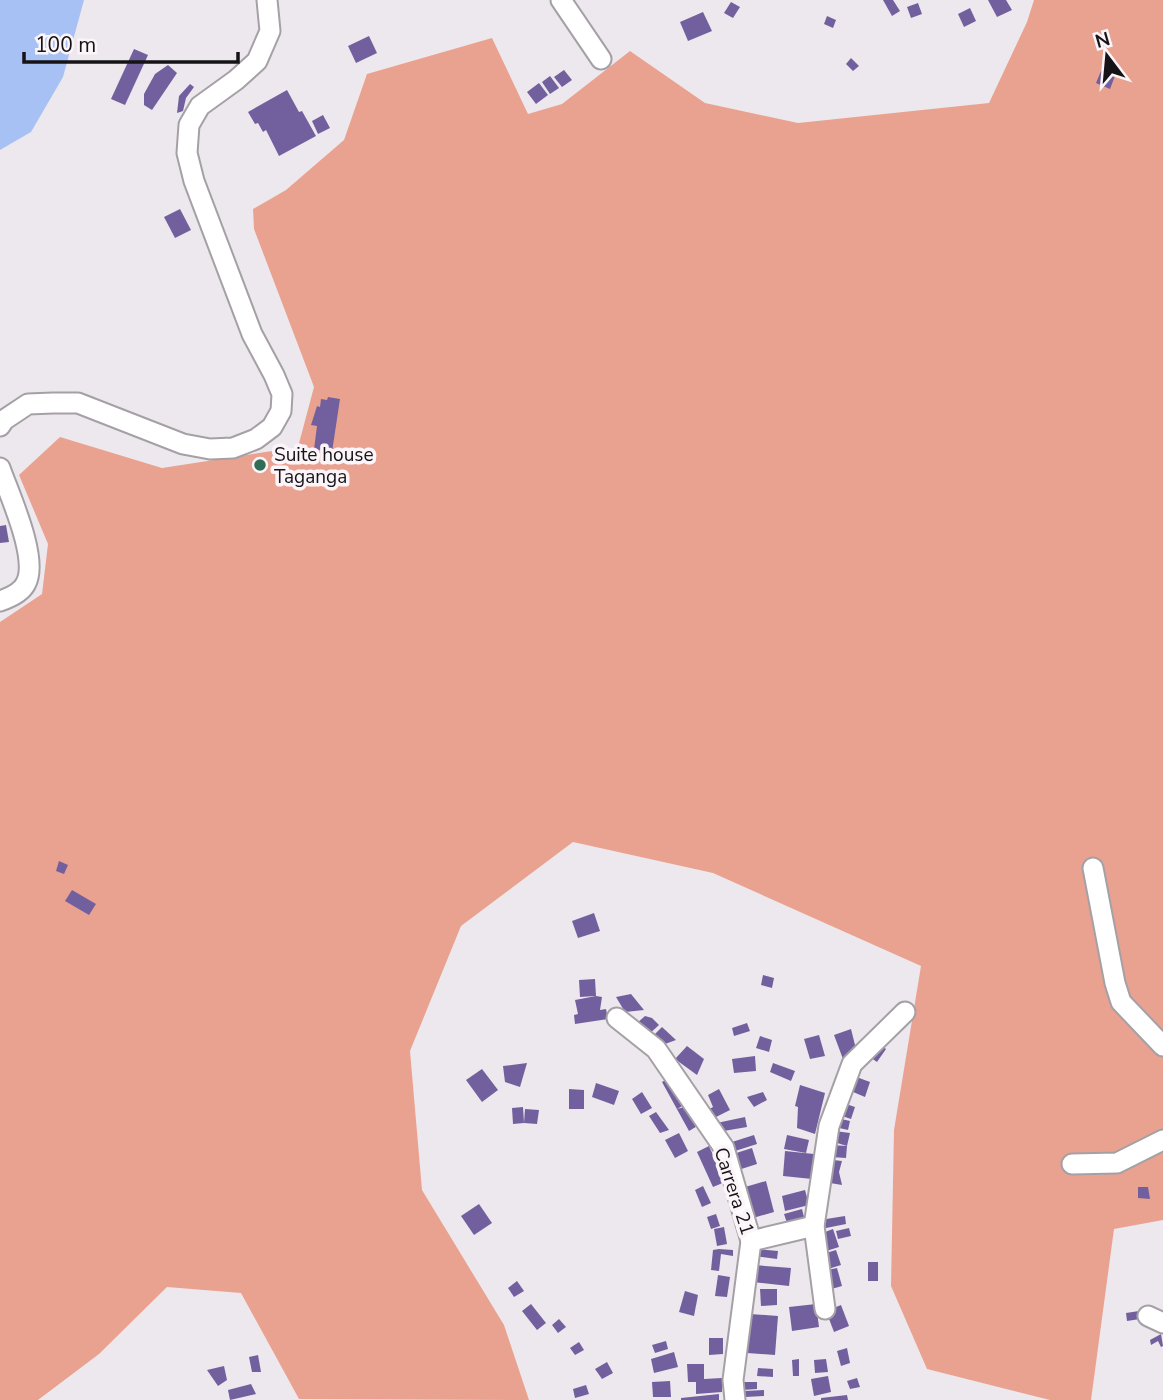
<svg xmlns="http://www.w3.org/2000/svg" width="1163" height="1400" font-family="'Nunito Sans',sans-serif">
  <style>
    .green { fill: #eaa290 }
    .water { fill: #a8c1f4 }
    .building { fill: #72609e }
    .lines { fill: none; stroke-linecap: round; stroke-linejoin: round }
    .minor-casing { stroke: #a5a0a5; stroke-width: 23 }
    .minor { stroke: #fff; stroke-width: 19 }
    .poi-dot { fill: #316c57; stroke: #fbf5fa; stroke-width: 2.5 }
    .labels { text-anchor: middle; stroke-width: 7; stroke-linejoin: round; paint-order: stroke }
    .poi-label { font-size: 19px; fill: #151315; stroke: #fbf5fa; text-anchor: start }
    .street-label { font-size: 19px; fill: #151315; stroke: #fbf5fa }
  </style>
  <rect width="100%" height="100%" fill="#ede8ed"/>
  <polygon class="green" points="1034,0 1163,0 1163,1220 1114,1229 1091,1400 1050,1400 927,1369 891,1286 894,1130 921,966 713,873 573,842 461,926 410,1051 422,1190 504,1325 529,1400 299,1399 241,1293 167,1287 99,1354 38,1400 0,1400 0,622 42,594 48,544 19,475 60,437 162,468 298,447 314,387 254,229 253,209 286,190 344,140 367,74 492,38 528,114 562,104 630,51 705,103 798,123 989,103 1027,22"/>
  <polygon class="water" points="0,0 84,0 63,77 31,132 0,150"/>
  <g class="building">
    <polygon points="883,0 893,0 900,11 892,16"/>
    <polygon points="988,0 1006,0 1012,10 997,17"/>
    <polygon points="731,2 740,7 733,18 724,13"/>
    <polygon points="918,3 922,14 911,18 907,7"/>
    <polygon points="970,8 976,21 964,27 958,14"/>
    <polygon points="703,12 712,31 688,41 680,22"/>
    <polygon points="827,16 836,20 833,28 824,24"/>
    <polygon points="369,36 377,53 356,63 348,46"/>
    <polygon points="134,49 148,55 125,105 111,99"/>
    <polygon points="851,58 859,66 853,71 846,64"/>
    <polygon points="168,65 177,73 152,110 144,105 144,94 155,74"/>
    <polygon points="564,70 572,80 562,87 554,77"/>
    <polygon points="1101,71 1115,76 1110,89 1096,83"/>
    <polygon points="550,76 559,88 550,94 542,82"/>
    <polygon points="539,83 548,95 536,104 527,92"/>
    <polygon points="190,84 194,87 186,98 183,111 177,113 179,96"/>
    <polygon points="287,90 299,112 302,111 316,136 279,156 266,130 263,132 258,123 255,124 248,112"/>
    <polygon points="323,115 330,128 318,134 312,121"/>
    <polygon points="180,209 191,230 175,238 164,217"/>
    <polygon points="328,397 340,399 332,452 314,449 317,426 311,425 317,406 320,407 321,399 327,400"/>
    <polygon points="6,525 9,542 0,543 0,526"/>
    <polygon points="59,861 68,865 64,874 56,871"/>
    <polygon points="72,890 96,904 89,915 65,901"/>
    <polygon points="594,913 600,931 578,938 572,921"/>
    <polygon points="763,975 774,978 772,988 761,985"/>
    <polygon points="595,979 596,996 602,997 600,1010 606,1009 608,1019 575,1024 574,1015 578,1014 575,1000 596,996 580,997 579,980"/>
    <polygon points="631,994 644,1010 625,1012 616,997"/>
    <polygon points="645,1016 652,1018 659,1025 647,1036 636,1024"/>
    <polygon points="747,1023 750,1031 734,1036 732,1028"/>
    <polygon points="662,1027 676,1040 665,1044 654,1035"/>
    <polygon points="851,1029 857,1053 843,1059 834,1035"/>
    <polygon points="819,1035 825,1056 810,1059 804,1039"/>
    <polygon points="760,1036 772,1040 769,1052 756,1048"/>
    <polygon points="876,1042 886,1049 877,1062 867,1055"/>
    <polygon points="687,1046 704,1059 697,1075 675,1059"/>
    <polygon points="755,1056 756,1071 734,1073 732,1059"/>
    <polygon points="527,1063 520,1087 505,1082 503,1066"/>
    <polygon points="773,1063 795,1071 791,1081 770,1072"/>
    <polygon points="482,1069 498,1090 482,1102 466,1080"/>
    <polygon points="851,1075 870,1082 865,1097 846,1089"/>
    <polygon points="671,1077 686,1104 677,1109 688,1106 699,1125 689,1131 662,1082"/>
    <polygon points="596,1083 619,1091 614,1105 592,1097"/>
    <polygon points="800,1085 825,1093 815,1134 797,1128 798,1107 795,1106"/>
    <polygon points="569,1089 584,1090 584,1109 569,1109"/>
    <polygon points="719,1089 730,1110 708,1121 704,1112 713,1107 708,1095"/>
    <polygon points="642,1092 652,1108 641,1114 632,1099"/>
    <polygon points="763,1092 767,1100 754,1107 747,1097"/>
    <polygon points="840,1102 855,1107 851,1119 836,1114"/>
    <polygon points="523,1107 524,1123 513,1124 512,1108"/>
    <polygon points="525,1109 539,1110 537,1124 524,1123"/>
    <polygon points="656,1112 669,1130 660,1133 649,1116"/>
    <polygon points="745,1117 747,1127 718,1132 712,1124"/>
    <polygon points="837,1118 850,1121 848,1130 835,1127"/>
    <polygon points="835,1131 850,1133 847,1146 834,1142"/>
    <polygon points="679,1133 688,1151 675,1158 665,1140"/>
    <polygon points="754,1135 757,1144 735,1151 732,1142"/>
    <polygon points="787,1135 809,1140 806,1153 784,1149"/>
    <polygon points="831,1145 847,1146 846,1158 830,1157"/>
    <polygon points="709,1146 725,1182 713,1187 697,1152"/>
    <polygon points="752,1148 757,1164 735,1171 730,1155"/>
    <polygon points="785,1151 814,1154 812,1179 783,1176"/>
    <polygon points="825,1159 842,1161 839,1172 842,1185 824,1182"/>
    <polygon points="766,1181 774,1212 753,1218 745,1187"/>
    <polygon points="703,1186 711,1203 702,1207 695,1190"/>
    <polygon points="1138,1187 1148,1187 1150,1199 1138,1198"/>
    <polygon points="805,1190 809,1205 785,1211 782,1196"/>
    <polygon points="479,1204 492,1223 474,1235 461,1216"/>
    <polygon points="802,1209 806,1225 789,1229 784,1214"/>
    <polygon points="716,1214 720,1226 711,1229 707,1217"/>
    <polygon points="845,1216 846,1224 821,1229 820,1220"/>
    <polygon points="724,1227 727,1244 717,1246 714,1229"/>
    <polygon points="849,1228 851,1236 838,1239 836,1231"/>
    <polygon points="833,1229 839,1247 823,1252 817,1235"/>
    <polygon points="719,1249 733,1250 733,1256 721,1254 719,1271 711,1270 713,1250"/>
    <polygon points="755,1249 778,1251 777,1259 754,1256"/>
    <polygon points="836,1250 841,1265 828,1269 823,1254"/>
    <rect x="868" y="1262" width="10" height="19"/>
    <polygon points="754,1265 791,1268 789,1286 752,1282"/>
    <polygon points="837,1268 842,1286 828,1290 823,1271"/>
    <polygon points="718,1275 730,1277 727,1297 715,1296"/>
    <polygon points="517,1281 524,1291 514,1297 508,1288"/>
    <polygon points="760,1289 777,1289 777,1305 761,1306"/>
    <polygon points="685,1291 698,1295 694,1316 679,1312"/>
    <polygon points="531,1304 546,1323 537,1330 522,1311"/>
    <polygon points="816,1304 819,1327 792,1331 789,1307"/>
    <polygon points="841,1305 849,1326 834,1332 826,1311"/>
    <polygon points="1139,1311 1140,1319 1127,1321 1126,1313"/>
    <polygon points="750,1314 778,1316 775,1355 747,1353"/>
    <polygon points="559,1319 566,1327 558,1333 552,1325"/>
    <polygon points="1161,1334 1163,1346 1161,1347 1158,1341 1151,1345 1150,1340"/>
    <polygon points="709,1338 723,1338 723,1354 709,1355"/>
    <polygon points="666,1341 668,1349 655,1353 652,1345"/>
    <polygon points="579,1342 584,1350 575,1355 570,1348"/>
    <polygon points="847,1348 850,1363 841,1366 837,1351"/>
    <polygon points="674,1352 678,1367 654,1373 651,1359"/>
    <polygon points="258,1355 261,1372 252,1372 249,1357"/>
    <polygon points="799,1359 799,1376 793,1376 792,1360"/>
    <polygon points="826,1359 828,1372 815,1373 814,1360"/>
    <polygon points="607,1362 613,1373 602,1379 595,1369"/>
    <polygon points="687,1364 704,1364 704,1379 722,1378 722,1392 696,1394 696,1382 688,1382"/>
    <polygon points="224,1366 227,1380 218,1386 207,1370"/>
    <polygon points="758,1368 773,1369 773,1377 757,1376"/>
    <polygon points="828,1376 831,1392 814,1396 811,1379"/>
    <polygon points="857,1378 860,1387 850,1389 847,1381"/>
    <polygon points="670,1381 671,1397 653,1397 652,1382"/>
    <polygon points="742,1382 757,1382 757,1389 742,1390"/>
    <polygon points="251,1384 256,1394 230,1400 228,1390"/>
    <polygon points="586,1385 589,1394 575,1398 573,1389"/>
    <polygon points="764,1390 764,1396 745,1397 745,1391"/>
    <polygon points="719,1394 719,1400 681,1400 681,1398"/>
    <polygon points="847,1395 848,1400 821,1400 821,1398"/>
  </g>
  <g class="lines">
    <defs>
      <g id="minor">
        <polyline points="561,0 601,59"/>
        <polyline points="0,426 4,420 28,404 53,403 78,403 183,444 210,449 233,448 256,439 272,427 281,411 282,394 274,375 252,334 194,181 187,153 189,125 200,106 236,80 257,61 270,31 267,0"/>
        <path d="M 0,468 C 9,494 39,558 26,583 C 22,592 9,598 0,601"/>
        <polyline points="1093,868 1115,983 1121,1002 1163,1046"/>
        <polyline points="617,1018 656,1049 724,1148 751,1241 733,1380 735,1400"/>
        <polyline points="1072,1164 1117,1163 1163,1140"/>
        <polyline points="751,1241 814,1226"/>
        <polyline points="825,1309 814,1226 829,1126 852,1064 905,1012"/>
        <polyline points="1148,1316 1163,1323"/>
      </g>
    </defs>
    <use href="#minor" class="minor-casing"/>
    <use href="#minor" class="minor"/>
  </g>
  <circle class="poi-dot" cx="260" cy="465" r="7"/>
  <g class="labels">
    <g class="poi-label">
      <text x="274" y="461">Suite house<tspan x="274" dy="22">Taganga</tspan></text>
    </g>
    <g class="street-label">
      <text transform="translate(735 1191) rotate(72)" y="7">Carrera 21</text>
    </g>
  </g>
  <g transform="translate(1107 56) rotate(344)" stroke="#fbf5fa" stroke-width="5" paint-order="stroke">
  <path d="M0-5L12 26L0 18L-12 26Z" fill="#151315"/>
  <text y="-10" font-size="19" font-weight="bold" text-anchor="middle" fill="#151315">N</text>
  </g>
  <path d="M24 52v10h214v-10" fill="none" stroke="#151315" stroke-width="3.5"/>
  <text x="35" y="52" font-size="21" fill="#151315" stroke="#fbf5fa" stroke-width="5" paint-order="stroke">100 m</text>
</svg>
